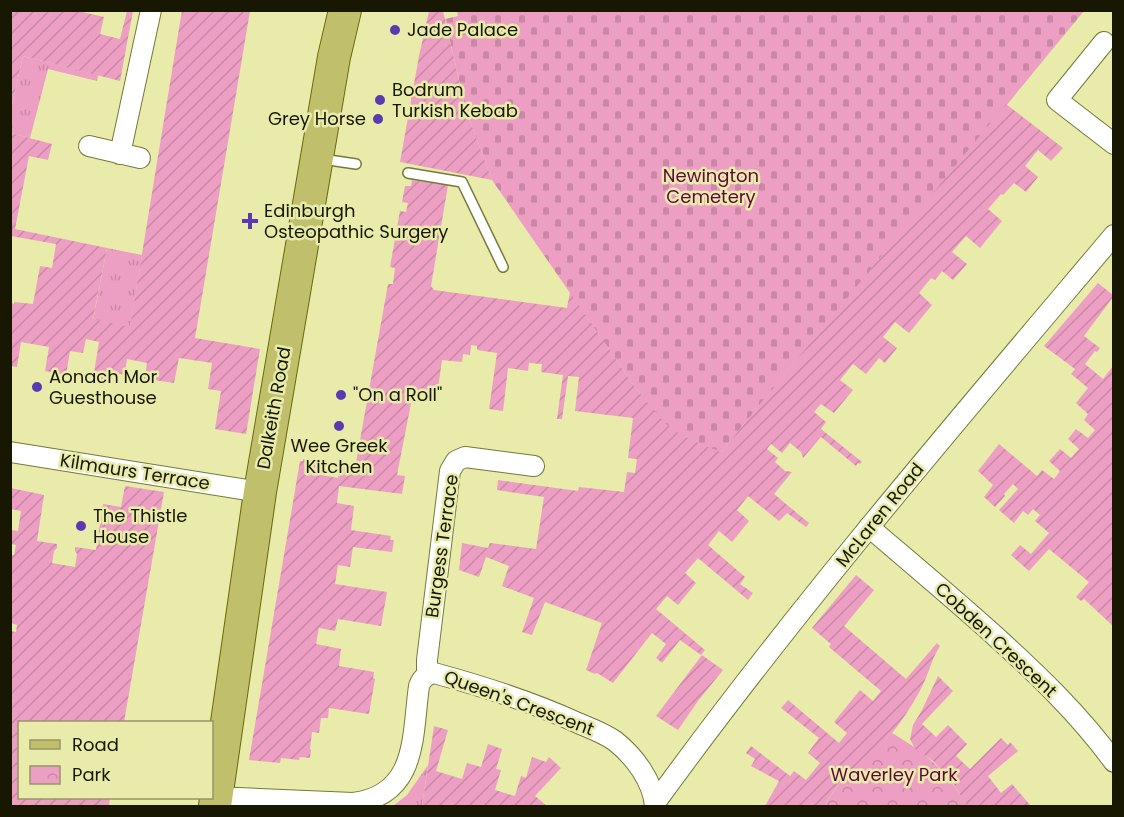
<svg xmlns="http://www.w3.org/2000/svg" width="1124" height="817" font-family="Poppins,sans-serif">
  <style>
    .grass { fill: url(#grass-tufts) }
    .cemetery { fill: url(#cemetery-stones) }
    .park { fill: url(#park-crowns) }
    .garden { fill: url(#garden-furrows) }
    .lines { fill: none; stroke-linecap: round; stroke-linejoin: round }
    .lane-casing { stroke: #77783c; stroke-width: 12 }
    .street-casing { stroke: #77783c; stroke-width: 22 }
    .primary-casing { stroke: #696907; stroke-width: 34 }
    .lane { stroke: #fff; stroke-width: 9 }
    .street { stroke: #fff; stroke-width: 20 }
    .primary { stroke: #bfbf6c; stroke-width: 32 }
    .poi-dot { fill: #5a39b1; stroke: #e8ebaa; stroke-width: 2 }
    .labels { text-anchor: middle; stroke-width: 5; stroke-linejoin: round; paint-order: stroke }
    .poi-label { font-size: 18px; fill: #181802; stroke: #e8ebaa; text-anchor: start }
    .park-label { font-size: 18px; fill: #60063d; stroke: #e8ebaa }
    .street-label { font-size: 18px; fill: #181802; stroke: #e8ebaa }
  </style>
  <defs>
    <pattern id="grass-tufts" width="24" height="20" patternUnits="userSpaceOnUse" patternTransform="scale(1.5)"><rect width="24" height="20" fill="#ec9fc3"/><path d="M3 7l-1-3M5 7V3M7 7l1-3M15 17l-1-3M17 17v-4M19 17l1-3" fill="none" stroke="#ca88a6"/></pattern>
    <pattern id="cemetery-stones" width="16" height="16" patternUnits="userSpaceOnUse" patternTransform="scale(1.5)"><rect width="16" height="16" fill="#ec9fc3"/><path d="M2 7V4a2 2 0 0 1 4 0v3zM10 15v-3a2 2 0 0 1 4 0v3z" fill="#ca88a6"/></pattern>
    <pattern id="park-crowns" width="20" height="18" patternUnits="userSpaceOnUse" patternTransform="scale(1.5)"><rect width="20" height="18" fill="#ec9fc3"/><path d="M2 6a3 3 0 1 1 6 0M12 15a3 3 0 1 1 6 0" fill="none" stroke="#ca88a6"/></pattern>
    <pattern id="garden-furrows" width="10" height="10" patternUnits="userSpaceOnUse" patternTransform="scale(1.5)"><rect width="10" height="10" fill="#ec9fc3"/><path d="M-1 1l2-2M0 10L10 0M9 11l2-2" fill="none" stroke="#ca88a6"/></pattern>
  </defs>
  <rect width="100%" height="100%" fill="#e8ebaa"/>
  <g class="grass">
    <polygon points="23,56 98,75 97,81 48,69 30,138 11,133 11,109"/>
    <polygon points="107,248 142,255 130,328 93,320"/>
    <polygon points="428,765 422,806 393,806 407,795"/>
  </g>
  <path class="cemetery" d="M 459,10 L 1084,11 L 721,452 C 703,446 683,439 669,427 C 656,417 647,402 637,390 L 492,180 L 466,110 L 445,19 L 458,16 L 457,11 Z"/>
  <path class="park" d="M 892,733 C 926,753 948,772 967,806 L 825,806 C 842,772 867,760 892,733 Z"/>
  <g class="garden">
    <polygon points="11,10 78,11 104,17 100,34 120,39 127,11 133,11 120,81 23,56 11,109"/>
    <polygon points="182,10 250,11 195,338 260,349 246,434 215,429 221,391 208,389 212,363 179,358 174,383 141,378 145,375 147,363 127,359 125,372 127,375 106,372 104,381 93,379 99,342 86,339 83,353 70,351 66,375 45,371 49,347 21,342 17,367 11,366 11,303 14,304 14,302 33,304 40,266 52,268 56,244 11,236 10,195 12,185 10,184 11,133 52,144 48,160 29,156 15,229 107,248 93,319 130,327"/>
    <polygon points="429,11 443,11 466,110 492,180 400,162 419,56"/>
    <polygon points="1006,104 1063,148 1051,161 1038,150 1025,166 1038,177 1026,192 1014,183 1003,195 1001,194 988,209 1002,221 980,248 966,236 952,252 967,264 953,280 942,271 935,280 931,278 919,293 932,305 909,333 895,322 883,337 897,348 885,363 879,358 866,374 853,364 840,380 853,390 834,413 821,404 814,412 826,422 821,429 862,462 860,464 858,463 856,466 821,437 803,458 801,452 790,443 782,453 771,444 767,449 778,458 775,462 785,471 792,472 774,494 809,523 806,527 787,513 779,521 748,496 737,510 749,521 732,542 719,531 708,545 745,577 740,584 753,593 748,600 698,558 685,573 696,583 678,605 667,596 656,609 705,650 701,655 680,640 662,663 656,658 666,644 652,633 613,683 597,673 595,674 586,670 602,623 545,602 532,635 522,632 534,598 502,586 509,566 486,557 479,577 459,570 462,543 488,548 490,543 536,549 544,497 497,490 498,480 578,491 579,487 624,492 627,472 635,473 637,459 628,458 633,418 575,411 579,377 568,376 562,419 557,419 563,375 541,372 542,364 529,363 528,371 508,368 503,411 489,409 497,353 477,350 477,346 471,345 470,355 463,354 462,362 442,360 437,396 413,393 397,475 405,476 402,494 339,486 337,503 354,506 351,530 391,536 390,540 394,540 392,552 353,547 350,567 338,565 335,584 387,592 381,626 338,619 335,631 319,628 316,644 341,649 339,666 374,672 373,678 375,679 369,714 329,708 328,718 321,718 319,733 312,732 310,749 311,750 310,758 300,757 299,760 281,758 280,763 249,760 300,461 303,461 303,459 319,462 317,474 338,478 341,466 355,468 388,284 393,284 395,268 390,267 400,211 406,212 408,203 402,202 405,186 411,186 412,180 448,185 431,286 434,290 567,308 570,292 637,390 665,423 672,429 691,440 721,452"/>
    <polygon points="1098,283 1113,295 1113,297 1084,336 1100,348 1097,352 1095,351 1085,364 1103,379 1113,366 1113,626 1084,599 1081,601 1076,597 1089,582 1049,549 1029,571 1011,555 1020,545 1031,554 1049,533 1035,521 1040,515 1033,509 1028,515 1023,511 1014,523 999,510 1018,489 1013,484 1004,494 1005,496 995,507 984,497 993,485 978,471 999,444 1037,476 1042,470 1054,479 1060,471 1049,461 1060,449 1071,458 1079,449 1068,439 1076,429 1088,438 1095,430 1084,420 1088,414 1076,403 1088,388 1071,374 1075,369 1044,346"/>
    <polygon points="125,486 164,492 124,722 20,722 20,798 110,798 109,806 11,806 10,631 16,632 17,625 11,623 12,613 10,612 11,555 14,555 16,545 11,544 10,528 11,530 18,531 21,511 11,509 11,488 44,495 37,541 57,544 57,548 54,551 52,563 75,567 77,554 75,551 75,547 96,550 103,504 121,507"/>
    <path d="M 856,575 L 874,590 L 844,626 L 906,679 L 937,643 L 940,646 C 933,656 930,669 925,680 C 918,696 909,710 899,724 C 877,755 841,771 825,806 L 765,806 L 779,781 L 751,766 L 755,759 L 746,753 L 751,746 L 790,776 L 794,771 L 806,780 L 820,763 L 808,753 L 819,738 L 781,708 L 788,700 L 839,743 L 847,733 L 834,722 L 860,690 L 873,701 L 881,691 L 829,647 L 831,644 L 812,628 Z"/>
    <polygon points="702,655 723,670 698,701 678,730 656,716"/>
    <polygon points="938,676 953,691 922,724 936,737 948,725 967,744 956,756 970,769 1001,738 1008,745 1010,742 1018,751 988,776 1001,793 1012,784 1031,806 967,806 951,780 933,761 915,749 910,739 913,725 922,710"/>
    <polygon points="434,726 448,730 436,771 462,779 467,763 481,767 488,744 502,749 496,769 501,770 495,790 515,796 521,776 526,778 532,757 546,762 549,757 561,768 535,796 547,806 422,806"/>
  </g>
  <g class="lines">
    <defs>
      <g id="lane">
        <polyline points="322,159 356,164"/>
        <polyline points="408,173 462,182 503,267"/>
      </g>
      <g id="street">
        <polyline points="1104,42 1057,100 1114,144"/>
        <polyline points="89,146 140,158"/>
        <polyline points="120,154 151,10"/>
        <polyline points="10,452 260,492"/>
        <path d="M 869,527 C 911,563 953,598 994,635 C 1037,674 1080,715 1114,762"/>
        <polyline points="427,675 427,660 450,471 456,461 465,457 534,466"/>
        <path d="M 216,797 L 353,803 C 418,795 412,736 419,686 C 422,678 426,675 434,673 C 482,686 532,702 578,723 C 590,728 604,733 615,741 C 634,756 653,781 655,806"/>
        <path d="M 655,803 C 798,606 957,421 1114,235"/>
      </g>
      <polyline id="primary" points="215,806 260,492 334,57 345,10"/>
    </defs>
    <use href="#lane" class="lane-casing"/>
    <use href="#street" class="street-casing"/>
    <use href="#primary" class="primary-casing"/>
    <use href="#lane" class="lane"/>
    <use href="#street" class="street"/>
    <use href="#primary" class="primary"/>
  </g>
  <g class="poi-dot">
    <circle cx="395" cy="30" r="6"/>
    <circle cx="380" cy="100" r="6"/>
    <circle cx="378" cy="119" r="6"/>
    <path d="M247 212h6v6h6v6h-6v6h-6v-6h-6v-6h6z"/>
    <circle cx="37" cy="387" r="6"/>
    <circle cx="341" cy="395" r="6"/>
    <circle cx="339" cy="426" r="6"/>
    <circle cx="81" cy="526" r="6"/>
  </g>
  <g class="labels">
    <g class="poi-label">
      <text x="407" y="36">Jade Palace</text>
      <text x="392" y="96">Bodrum<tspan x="392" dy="21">Turkish Kebab</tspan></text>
      <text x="366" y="125" text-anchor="end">Grey Horse</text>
      <text x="264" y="217">Edinburgh<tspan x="264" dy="21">Osteopathic Surgery</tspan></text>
      <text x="49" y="383">Aonach Mor<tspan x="49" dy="21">Guesthouse</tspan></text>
      <text x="353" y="401">"On a Roll"</text>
      <text x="339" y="452" text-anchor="middle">Wee Greek<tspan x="339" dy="21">Kitchen</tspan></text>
      <text x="93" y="522">The Thistle<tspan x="93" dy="21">House</tspan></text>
    </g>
    <g class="park-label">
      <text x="711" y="182">Newington<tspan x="711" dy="21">Cemetery</tspan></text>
      <text x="894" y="781">Waverley Park</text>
    </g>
    <g class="street-label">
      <text transform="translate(274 408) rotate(-80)" y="6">Dalkeith Road</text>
      <text transform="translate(135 472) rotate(9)" y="6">Kilmaurs Terrace</text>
      <text transform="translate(880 515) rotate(-51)" y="6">McLaren Road</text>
      <text transform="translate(442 546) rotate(-82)" y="6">Burgess Terrace</text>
      <text transform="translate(996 640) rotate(43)" y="6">Cobden Crescent</text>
      <text transform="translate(519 703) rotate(20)" y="6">Queen's Crescent</text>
    </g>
  </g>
  <rect width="1124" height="817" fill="none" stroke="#181802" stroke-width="24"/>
  <rect x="18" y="721" width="195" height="78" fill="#e8ebaa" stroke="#959767" stroke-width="1.5"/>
  <rect x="30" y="740" width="30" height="9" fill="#bfbf6c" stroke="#959767" stroke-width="1.5"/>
  <text x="72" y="751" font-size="18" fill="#181802">Road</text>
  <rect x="30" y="766" width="30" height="18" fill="url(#park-crowns)" stroke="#959767" stroke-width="1.5"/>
  <text x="72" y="781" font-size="18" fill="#181802">Park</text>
</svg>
